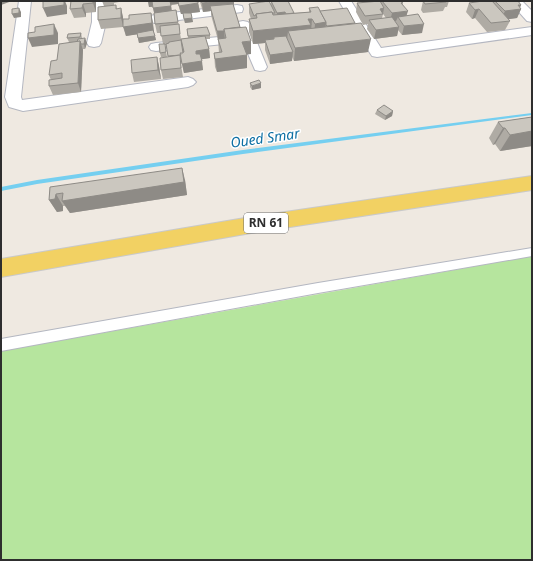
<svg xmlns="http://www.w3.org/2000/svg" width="533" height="561" font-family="'Noto Sans',sans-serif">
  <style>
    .green { fill: #b6e59e }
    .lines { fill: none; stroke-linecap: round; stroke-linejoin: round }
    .stream { fill: #75cff0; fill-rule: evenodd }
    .service-casing { stroke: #b4b7c1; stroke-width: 2 }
    .minor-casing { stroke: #b4b7c1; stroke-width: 2 }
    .primary-casing { stroke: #c9c9c9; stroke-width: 2 }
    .service { fill: #fff; fill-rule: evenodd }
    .minor { fill: #fff; fill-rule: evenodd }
    .primary { fill: #f2d163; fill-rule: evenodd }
    .wall { fill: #afaba4; fill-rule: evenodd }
    .shaded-wall { fill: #8e8b86 }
    .building { fill: #cbc7bf; stroke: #8e8b86 }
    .labels { text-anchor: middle; stroke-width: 3; stroke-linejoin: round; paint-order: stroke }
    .shield { fill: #fff; stroke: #6d6d6d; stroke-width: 1 }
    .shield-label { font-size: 12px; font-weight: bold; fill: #2e2e2e }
    .water-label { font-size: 14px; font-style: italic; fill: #0d6fa3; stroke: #fff }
  </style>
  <rect width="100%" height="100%" fill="#efe9e1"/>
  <polygon class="green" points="532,256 532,560 1,560 1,351"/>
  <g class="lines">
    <polygon class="stream" points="532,113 532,115 243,154 37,184 1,191 1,187 37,180 243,150"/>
    <defs>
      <polygon id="service" points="532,248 532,256 318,293 1,351 1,339 318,283"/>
      <g id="minor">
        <polygon points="19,1 31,1 21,97 22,100 188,77 193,79 196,82 193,85 188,87 23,111 9,107 5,97"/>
        <polygon points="92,1 104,1 106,22 101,43 99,46 94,47 89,46 87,43 92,22"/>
        <polygon points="339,1 351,1 381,48 532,27 532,35 377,57 372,56 370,53"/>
        <polygon points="509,1 522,1 532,11 532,22 527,21"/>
        <polygon points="237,5 242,6 243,9 242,12 155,23 150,22 148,19 150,16 155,15"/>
        <polygon points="243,21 248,22 250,25 267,67 265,70 260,71 255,70 243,42 156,51 151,50 149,47 151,44 156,43 240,35 236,25 238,22"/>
      </g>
      <polygon id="primary" points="532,176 532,190 251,233 1,277 1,259 251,217"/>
    </defs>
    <use href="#service" class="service-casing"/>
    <use href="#minor" class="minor-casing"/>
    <use href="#primary" class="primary-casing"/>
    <use href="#service" class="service"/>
    <use href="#minor" class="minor"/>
    <use href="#primary" class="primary"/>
  </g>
  <g class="wall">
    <polygon points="71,1 96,1 96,12 86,13 86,17 74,18 70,9"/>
    <polygon points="102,1 119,1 119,2 114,3 114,6 116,5 117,9 121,8 123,19 129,19 151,13 153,22 154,32 154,33 156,40 139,43 137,34 126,36 123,27 101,29 98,20 104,6"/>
    <polygon points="148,1 234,1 234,8 240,27 251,54 247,54 247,68 217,72 215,67 214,53 219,53 218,40 211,15 211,11 203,12 200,2 198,2 200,12 191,13 193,22 185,23 183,14 181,14 178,4 171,5 172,11 176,10 181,39 188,38 187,29 210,35 210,39 206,39 209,49 210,58 201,59 203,70 184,73 181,59 180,59 183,77 163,79 161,70 168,57 166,45 165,45 167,57 161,57 160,53 163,44 161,33 157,33 155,24 154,12 153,7 149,7"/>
    <polygon points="271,1 294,13 309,12 309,8 320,11 355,23 368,52 294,61 292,57 292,61 270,64 265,50 265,43 253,44 249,32 249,19 251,19 249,13 249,4 271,5"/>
    <path d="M 361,1 L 402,1 L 403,2 L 403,5 L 407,16 L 422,33 L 402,35 L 398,30 L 397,36 L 374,39 L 367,29 L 368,24 L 363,25 L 356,12 L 357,3 L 362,3 ZM 383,14 L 386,18 L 382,18 Z"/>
    <polygon points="423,1 449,1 447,7 445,7 443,11 423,13 421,10"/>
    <polygon points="493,1 518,1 521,5 520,8 521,9 517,18 508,19 510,21 505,30 487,32 475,18 472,19 466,12 469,3 492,2"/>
    <polygon points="81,33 82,38 87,43 85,49 83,49 83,50 81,92 53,95 49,86 51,80 49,75 57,60 69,42 67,38"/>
    <polygon points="157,57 159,66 161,79 134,82 132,73"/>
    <polygon points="250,83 261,88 252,90 250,87"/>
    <polygon points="377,110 393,111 392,116 385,120 375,114"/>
    <polygon points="532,117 532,146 500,151 495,144 493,145 489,138 498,122"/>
    <polygon points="185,180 187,195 70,213 65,206 63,206 63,211 57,212 49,200 50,187"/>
  </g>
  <g class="shaded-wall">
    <polygon points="1,1 12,1 1,5"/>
    <polygon points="64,1 65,1 67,6 67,14 47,17 43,8"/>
    <polygon points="93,1 96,1 96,12 93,3"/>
    <polygon points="148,1 178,1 178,4 149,7"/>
    <polygon points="218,1 234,1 234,8 212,11 210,6 211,11 203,12 202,3"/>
    <polygon points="198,3 200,12 181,14 179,6"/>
    <polygon points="83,4 86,13 86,17 82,8"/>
    <polygon points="518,5 521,5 519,9 521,9 517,18 501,20 505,11"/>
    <polygon points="171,6 172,15 155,17 153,8"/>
    <polygon points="19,8 21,12 21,17 14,18 12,14"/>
    <polygon points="121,8 123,17 123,27 151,13 154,32 126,36 121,18"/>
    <polygon points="384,8 383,14 380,9"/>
    <polygon points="479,9 475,18 472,19 475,10"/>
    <polygon points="408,11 405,20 398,17 396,21 390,22 392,13"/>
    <polygon points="285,12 284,21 277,22 277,13"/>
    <polygon points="192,18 193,22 185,23 184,19"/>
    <polygon points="308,19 312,19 311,32 288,31 287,40 274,39 274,37 273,42 265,40 265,43 253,44 253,31"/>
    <polygon points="326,22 325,36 314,37 315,24"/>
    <polygon points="54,24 58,33 58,44 32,47 28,38"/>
    <polygon points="424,24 422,33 402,35 404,26"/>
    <polygon points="399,27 397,36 374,39 376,30"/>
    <polygon points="217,31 224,31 225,40 218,40"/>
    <polygon points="155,36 156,40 139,43 138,38"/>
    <polygon points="85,38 87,43 85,49 84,44"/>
    <polygon points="371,39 368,52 294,61 295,48"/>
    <polygon points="80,41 83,50 81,92 78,83"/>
    <polygon points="251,41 251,54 243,55 242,42"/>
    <polygon points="209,49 210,58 197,60 196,51"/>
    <polygon points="293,52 292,61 270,64 270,55"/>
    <polygon points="247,55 247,68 217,72 215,59"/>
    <polygon points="157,57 159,66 161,79 158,70"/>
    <polygon points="202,61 203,70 184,73 182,64"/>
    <polygon points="261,83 261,88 252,90 252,86"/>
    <polygon points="393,111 392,116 385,120 386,116"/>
    <polygon points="503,128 505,128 495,144 493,145"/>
    <polygon points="532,131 532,146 500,151 510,135"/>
    <polygon points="182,168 185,180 187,195 70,213 62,201"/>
    <polygon points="56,194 63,206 63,211 57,212 49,200"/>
  </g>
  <g class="building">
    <polygon points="43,1 64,1 64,5 43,8"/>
    <polygon points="71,1 93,1 93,3 83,4 82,8 70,9"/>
    <polygon points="152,1 170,1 171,6 153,8"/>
    <polygon points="178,1 198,1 198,3 179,6"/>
    <polygon points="201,1 218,1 202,3"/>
    <polygon points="269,1 275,13 273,13 272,12 256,14 256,15 254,16 249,4"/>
    <polygon points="271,1 288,1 294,13 286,14 285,12 277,13"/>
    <polygon points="380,1 384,8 380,9 383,14 365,16 357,3"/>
    <polygon points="382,1 402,1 403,2 401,3 408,11 392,13"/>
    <polygon points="423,1 445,1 446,2 425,4"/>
    <polygon points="483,1 492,1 510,21 491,23 479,9 475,10 469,3"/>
    <polygon points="495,1 518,1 521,5 518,5 521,9 505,11"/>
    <polygon points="233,4 240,27 224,29 224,31 217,31 210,6"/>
    <polygon points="116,5 116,9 121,8 121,18 98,20 98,7"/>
    <polygon points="318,7 326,22 315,24 312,19 308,19 311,25 253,31 249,19 257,18 256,14 272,12 273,15 311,12 309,8"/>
    <polygon points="19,8 19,13 12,14 12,9"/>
    <polygon points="347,8 355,23 327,26 326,25 326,22 320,11"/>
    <polygon points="176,10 178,22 155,24 154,13"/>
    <polygon points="151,13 152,23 123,27 123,19 129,19 129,15"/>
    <polygon points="183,13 191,13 192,18 184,19"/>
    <polygon points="418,14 424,24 404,26 398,17"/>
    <polygon points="392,17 399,27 376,30 369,20"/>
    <polygon points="361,23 371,39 295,48 288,31"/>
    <polygon points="54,24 54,35 28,38 28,33 35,32 35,27"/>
    <polygon points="179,24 180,34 161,36 160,26"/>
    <polygon points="207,27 210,35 188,36 187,29"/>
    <polygon points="246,27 251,41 242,42 247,55 215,59 214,53 222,52 218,39 226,38 224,29"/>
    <polygon points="153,30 155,36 138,38 137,33"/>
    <polygon points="81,33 80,37 67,38 68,34"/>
    <polygon points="205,36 209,49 196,51 196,54 200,54 202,61 182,64 180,53 184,52 181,39"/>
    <polygon points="286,36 293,52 270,55 265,40 274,39 274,37"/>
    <polygon points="85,38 84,44 81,44 80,41 77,42 78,39"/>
    <polygon points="181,40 183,53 180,53 181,55 168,56 166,44 169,43 169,42"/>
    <polygon points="80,41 78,83 49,86 49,80 62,78 62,73 49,75 51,61 57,60 59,44"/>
    <polygon points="159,44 165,44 166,52 160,53"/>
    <polygon points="180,55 181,68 161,70 160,58"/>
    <polygon points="157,57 158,70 132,73 131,60"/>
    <polygon points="259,80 261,83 252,86 250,83"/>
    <polygon points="384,105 393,111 386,116 377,110"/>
    <polygon points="532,117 532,131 510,135 505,128 503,128 498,122"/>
    <polygon points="182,168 184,182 62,201 63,193 56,194 55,199 49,200 50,187"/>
  </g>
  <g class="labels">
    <rect class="shield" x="244" y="213" width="44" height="20" rx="3"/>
    <g class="shield-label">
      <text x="266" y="227">RN 61</text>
    </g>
    <g class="water-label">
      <text transform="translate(265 138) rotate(-8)" y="5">Oued Smar</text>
    </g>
  </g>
  <rect width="533" height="561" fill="none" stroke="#2e2e2e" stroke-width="4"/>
</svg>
